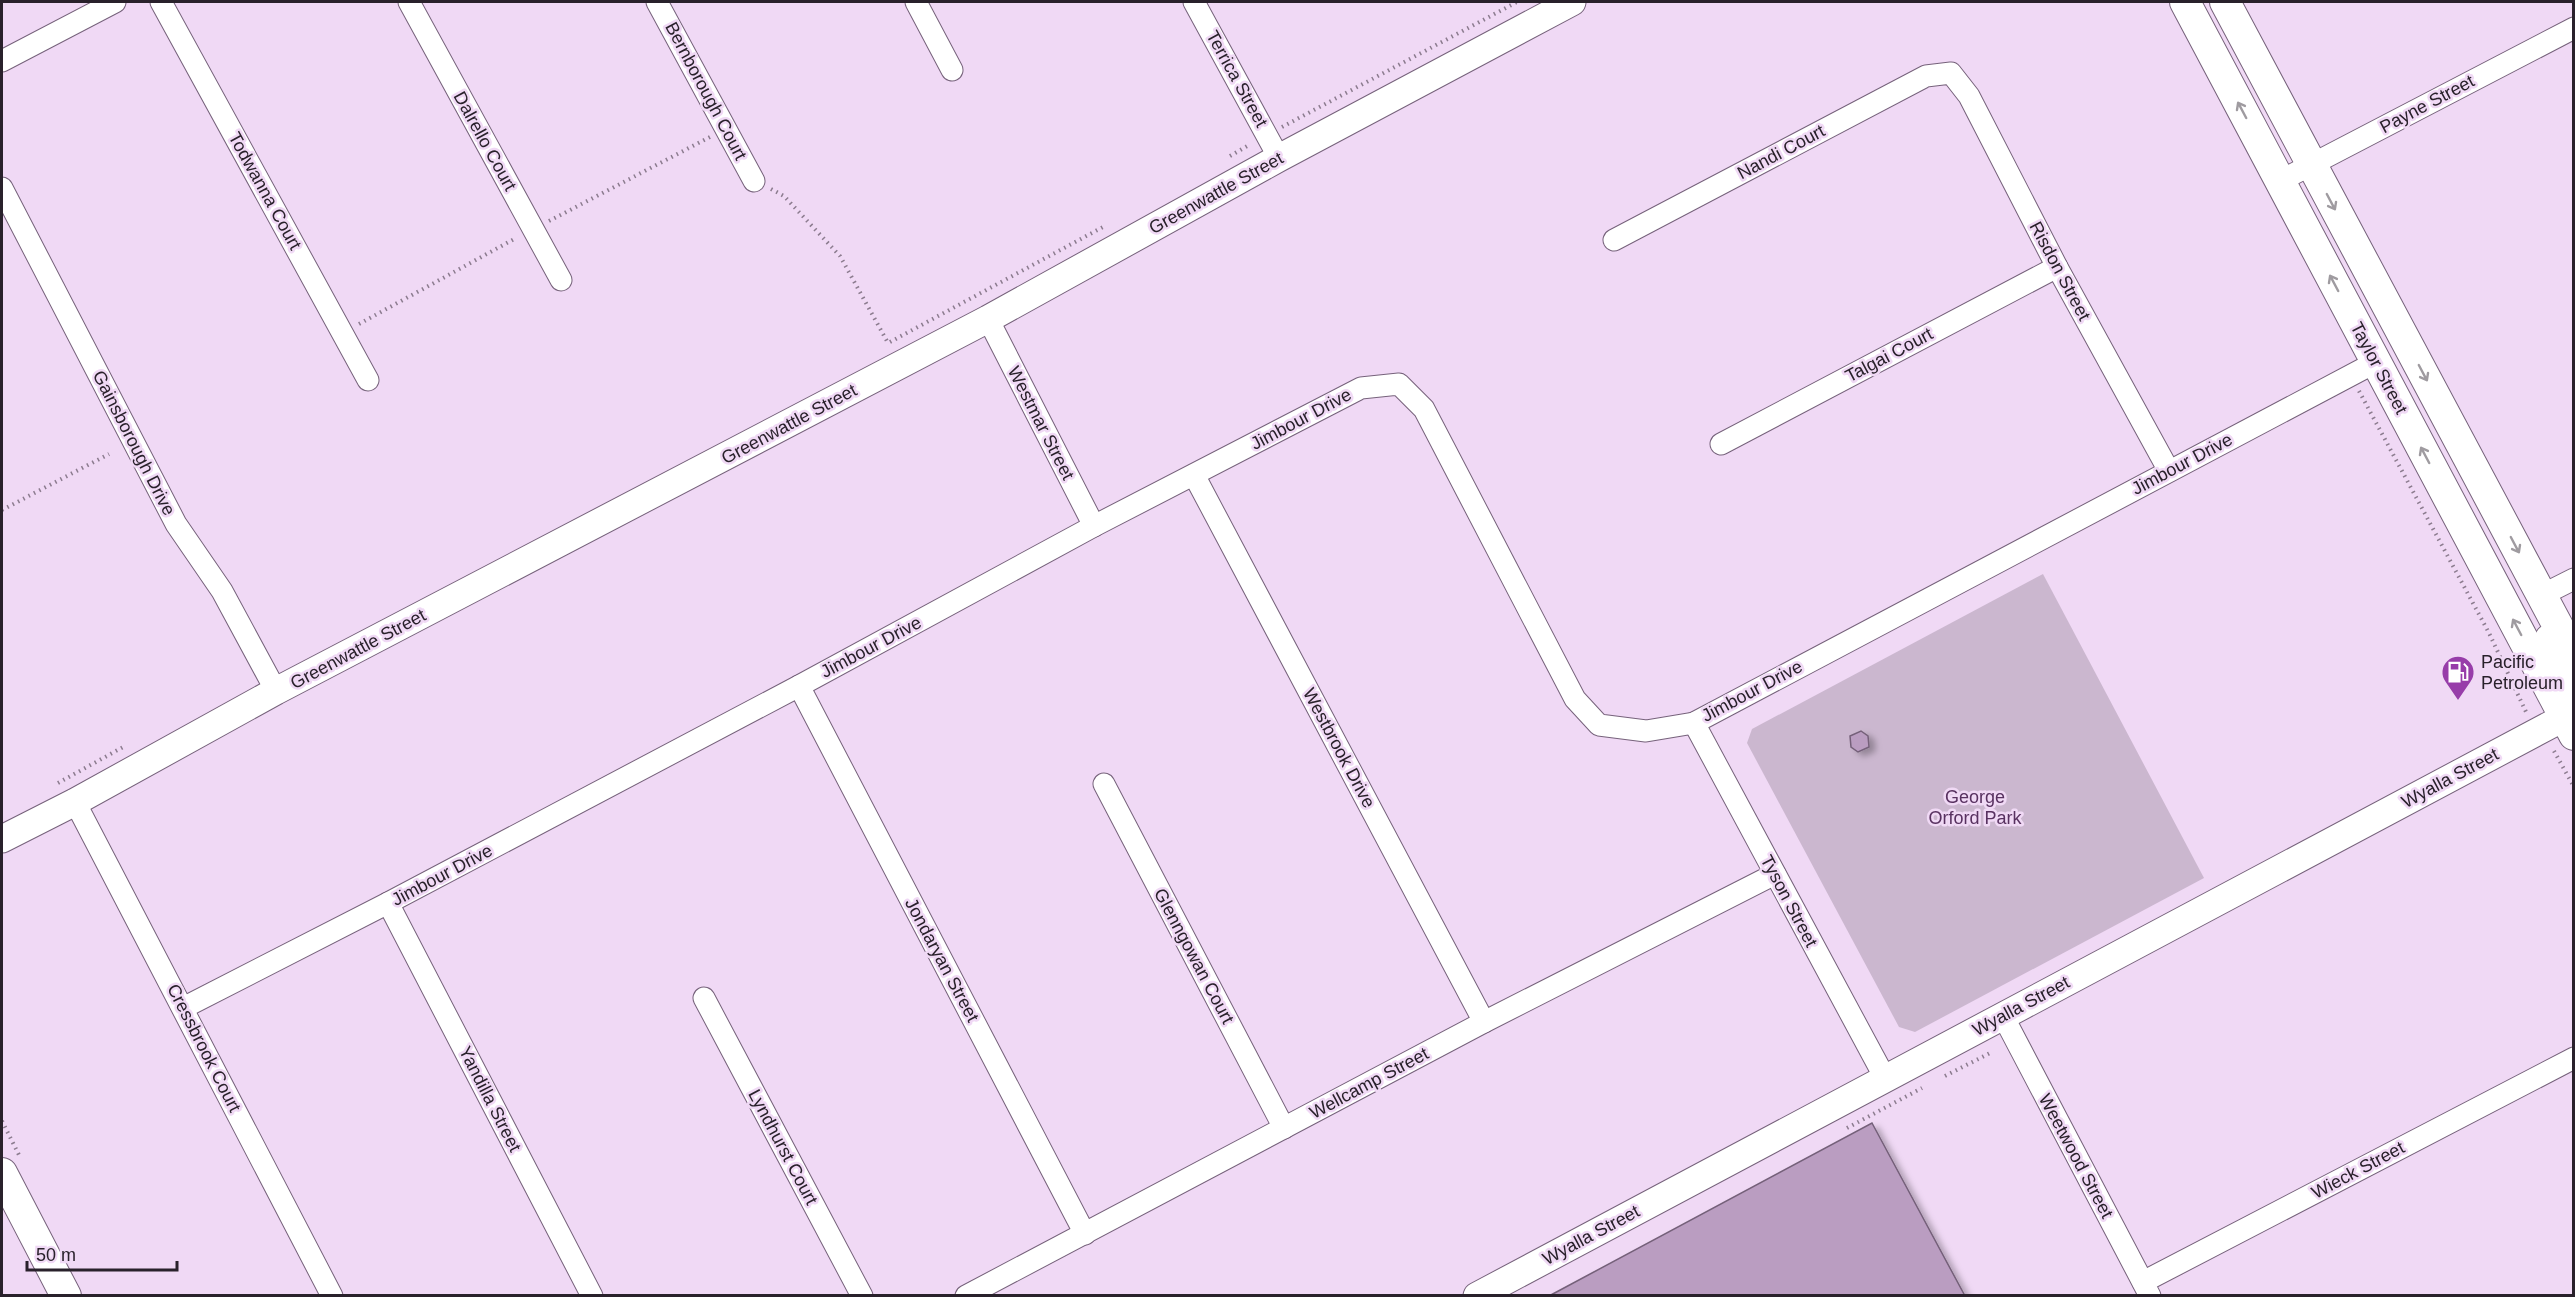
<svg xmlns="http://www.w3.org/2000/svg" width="2575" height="1297" font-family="Helvetica,sans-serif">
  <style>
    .green { fill: #cbb7cf }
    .building { fill: #ba9dc1; stroke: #746079; stroke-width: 1.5; filter: url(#shadow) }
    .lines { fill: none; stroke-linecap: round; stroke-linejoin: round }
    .minor-casing { stroke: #76627b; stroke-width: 23 }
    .tertiary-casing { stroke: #76627b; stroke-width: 29 }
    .secondary-casing { stroke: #76627b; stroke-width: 32 }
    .path { stroke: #8c7c8f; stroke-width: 4; stroke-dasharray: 1.5 4.5; stroke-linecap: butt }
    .minor { stroke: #fff; stroke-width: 21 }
    .tertiary { stroke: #fff; stroke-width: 27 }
    .secondary { stroke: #fff; stroke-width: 30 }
    .oneway { stroke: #9f9ba0 }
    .labels { text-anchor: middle; stroke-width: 5; stroke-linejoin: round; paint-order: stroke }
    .street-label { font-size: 18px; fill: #29212b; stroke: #f0d9f5 }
    .poi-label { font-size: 18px; fill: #29212b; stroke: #f0d9f5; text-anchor: start }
    .park-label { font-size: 18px; fill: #583160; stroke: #f0d9f5 }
  </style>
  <defs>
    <filter id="shadow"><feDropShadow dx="6" dy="4" stdDeviation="3" flood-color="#0004"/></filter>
  </defs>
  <rect width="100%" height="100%" fill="#f0d9f5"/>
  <polygon class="green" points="2043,574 2204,878 1915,1032 1899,1027 1747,743 1752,729"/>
  <g class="building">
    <polygon points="1861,731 1868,736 1869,747 1858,752 1851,747 1850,736"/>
    <polygon points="1872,1123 1965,1296 1549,1296"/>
  </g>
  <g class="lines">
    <defs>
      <g id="minor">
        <polyline points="161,2 368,380"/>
        <polyline points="409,2 561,280"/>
        <polyline points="657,2 754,181"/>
        <polyline points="916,2 952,70"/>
        <polyline points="1194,2 1279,158"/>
        <polyline points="2,61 115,2"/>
        <polyline points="2280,181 2574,28"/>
        <polyline points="2,188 176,524 222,591 276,691"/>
        <polyline points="1614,240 1926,76 1951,73 1969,96 2057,267 2169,471"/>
        <polyline points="988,319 1094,526"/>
        <polyline points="1721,444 2057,267"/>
        <polyline points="1194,475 1484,1022"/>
        <polyline points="2542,595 2574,579"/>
        <polyline points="799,686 1085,1234"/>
        <polyline points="1694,723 1885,1078"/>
        <polyline points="1104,784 1284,1128"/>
        <polyline points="75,802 332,1296"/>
        <polyline points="388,903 592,1296"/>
        <polyline points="704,998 862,1296"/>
        <polyline points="183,1008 388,903 799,686 1094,526 1361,388 1399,384 1424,409 1575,699 1599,725 1646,731 1694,723 2376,362"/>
        <polyline points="2003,1016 2150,1296"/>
        <polyline points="2143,1282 2574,1058"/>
        <polyline points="966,1296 1484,1022 1775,874"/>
      </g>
      <g id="tertiary">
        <polyline points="2,839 75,802 276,691 988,319 1279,158 1572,2"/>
        <polyline points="1477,1296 2565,717"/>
      </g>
      <g id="secondary">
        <polyline points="2185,2 2574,735"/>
        <polyline points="2225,2 2574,656"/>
        <polyline points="2550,639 2574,689"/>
        <polyline points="2,1173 66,1296"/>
      </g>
    </defs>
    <use href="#minor" class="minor-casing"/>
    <use href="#tertiary" class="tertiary-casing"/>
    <use href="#secondary" class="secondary-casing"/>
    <g class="path">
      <polyline points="1282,127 1517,2"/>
      <polyline points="1230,156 1249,145"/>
      <polyline points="771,189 784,196 840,256 888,343"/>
      <polyline points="549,221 710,137"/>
      <polyline points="359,324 516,238"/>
      <polyline points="890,342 1103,227"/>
      <polyline points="2359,391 2489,633 2527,714"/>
      <polyline points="2,510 109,454"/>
      <polyline points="2554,751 2574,787"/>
      <polyline points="58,783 125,746"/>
      <polyline points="1945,1076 1990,1053"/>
      <polyline points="2,1121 19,1155"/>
      <polyline points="1847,1128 1922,1088"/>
    </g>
    <use href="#minor" class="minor"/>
    <use href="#tertiary" class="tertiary"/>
    <use href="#secondary" class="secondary"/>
  </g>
  <defs><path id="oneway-shaft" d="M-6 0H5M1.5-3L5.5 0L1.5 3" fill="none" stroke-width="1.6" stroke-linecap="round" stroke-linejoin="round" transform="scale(1.5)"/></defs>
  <g class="oneway">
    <use href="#oneway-shaft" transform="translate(2242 110) rotate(-118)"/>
    <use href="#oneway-shaft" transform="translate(2331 202) rotate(62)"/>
    <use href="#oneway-shaft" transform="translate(2334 283) rotate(-118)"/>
    <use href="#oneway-shaft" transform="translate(2423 373) rotate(62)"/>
    <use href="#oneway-shaft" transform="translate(2425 455) rotate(-118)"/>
    <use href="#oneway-shaft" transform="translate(2515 545) rotate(62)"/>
    <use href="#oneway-shaft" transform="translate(2517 627) rotate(-118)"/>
  </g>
  <defs>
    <symbol id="fuel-pin" viewBox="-11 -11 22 30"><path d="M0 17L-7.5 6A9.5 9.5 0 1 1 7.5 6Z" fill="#973da9" stroke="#f0d9f5"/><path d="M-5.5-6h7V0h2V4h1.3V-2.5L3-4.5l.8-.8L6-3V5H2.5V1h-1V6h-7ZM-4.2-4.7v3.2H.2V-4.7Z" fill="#fff"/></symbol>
  </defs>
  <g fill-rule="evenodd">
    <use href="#fuel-pin" x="2439" y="653" width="38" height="52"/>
  </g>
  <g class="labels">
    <g class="street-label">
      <text transform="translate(1237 79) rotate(61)" y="6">Terrica Street</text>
      <text transform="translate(706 91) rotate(62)" y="6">Bernborough Court</text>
      <text transform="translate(2427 104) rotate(-28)" y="6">Payne Street</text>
      <text transform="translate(485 141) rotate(61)" y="6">Dalrello Court</text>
      <text transform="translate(1781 152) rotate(-28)" y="6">Nandi Court</text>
      <text transform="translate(265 191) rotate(61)" y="6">Todwanna Court</text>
      <text transform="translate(1216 193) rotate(-29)" y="6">Greenwattle Street</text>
      <text transform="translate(2060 271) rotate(62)" y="6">Risdon Street</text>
      <text transform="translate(1889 355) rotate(-28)" y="6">Talgai Court</text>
      <text transform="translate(2379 368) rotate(62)" y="6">Taylor Street</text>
      <text transform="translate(1301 419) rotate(-28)" y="6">Jimbour Drive</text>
      <text transform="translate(1041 423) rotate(63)" y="6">Westmar Street</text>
      <text transform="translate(789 424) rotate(-28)" y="6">Greenwattle Street</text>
      <text transform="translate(134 443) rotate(63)" y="6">Gainsborough Drive</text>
      <text transform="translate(2182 464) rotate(-28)" y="6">Jimbour Drive</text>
      <text transform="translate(871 647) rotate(-28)" y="6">Jimbour Drive</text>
      <text transform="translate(358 649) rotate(-28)" y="6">Greenwattle Street</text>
      <text transform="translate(1752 691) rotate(-28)" y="6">Jimbour Drive</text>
      <text transform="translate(1339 748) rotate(62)" y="6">Westbrook Drive</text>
      <text transform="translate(2450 778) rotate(-28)" y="6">Wyalla Street</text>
      <text transform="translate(442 875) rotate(-28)" y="6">Jimbour Drive</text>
      <text transform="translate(1789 901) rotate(62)" y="6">Tyson Street</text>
      <text transform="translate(1194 956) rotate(62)" y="6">Glenngowan Court</text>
      <text transform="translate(942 960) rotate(62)" y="6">Jondaryan Street</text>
      <text transform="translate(2021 1006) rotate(-28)" y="6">Wyalla Street</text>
      <text transform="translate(204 1048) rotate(63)" y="6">Cressbrook Court</text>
      <text transform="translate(1369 1083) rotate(-28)" y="6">Wellcamp Street</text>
      <text transform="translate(490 1099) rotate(63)" y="6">Yandilla Street</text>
      <text transform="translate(783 1147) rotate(62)" y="6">Lyndhurst Court</text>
      <text transform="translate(2076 1156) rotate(62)" y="6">Weetwood Street</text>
      <text transform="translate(2358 1170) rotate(-28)" y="6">Wieck Street</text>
      <text transform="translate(1591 1235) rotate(-28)" y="6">Wyalla Street</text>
    </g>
    <g class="poi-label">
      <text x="2481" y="668">Pacific<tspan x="2481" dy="21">Petroleum</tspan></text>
    </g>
    <g class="park-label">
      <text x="1975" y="803">George<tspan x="1975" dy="21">Orford Park</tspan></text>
    </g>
  </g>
  <rect width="2575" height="1297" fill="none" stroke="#29212b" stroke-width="6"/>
  <path d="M27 1261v9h150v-9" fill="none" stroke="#29212b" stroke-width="3"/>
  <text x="36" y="1261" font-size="18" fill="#29212b" stroke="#f0d9f5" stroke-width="4.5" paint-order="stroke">50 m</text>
</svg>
